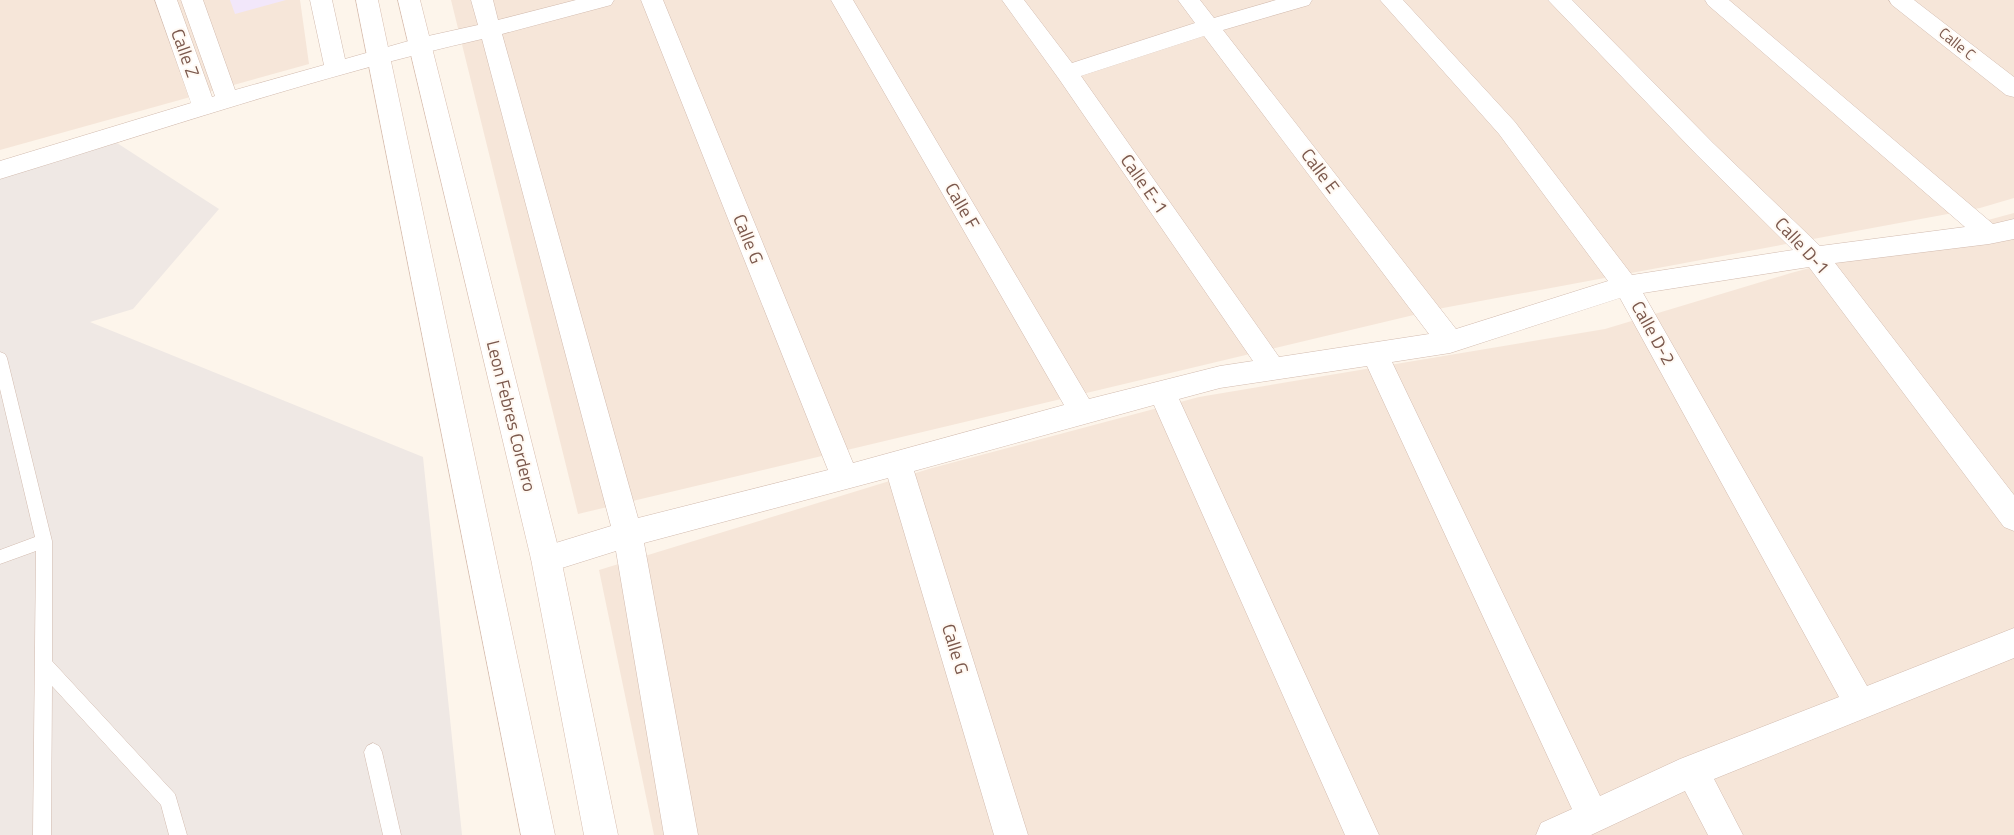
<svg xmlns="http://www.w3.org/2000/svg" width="2014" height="835" font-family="'Titillium Web',sans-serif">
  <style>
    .residential { fill: #f6e6d9 }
    .industrial { fill: #efe8e4 }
    .education { fill: #f2e7fa }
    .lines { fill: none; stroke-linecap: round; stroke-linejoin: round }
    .lane-casing { stroke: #d2bbaf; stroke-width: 1 }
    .street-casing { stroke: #d2bbaf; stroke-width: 1 }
    .secondary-casing { stroke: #d7bdaf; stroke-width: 1 }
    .lane { fill: #fff; fill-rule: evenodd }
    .street { fill: #fff; fill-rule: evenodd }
    .secondary { fill: #fff; fill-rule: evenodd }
    .labels { text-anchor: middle; stroke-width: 4; stroke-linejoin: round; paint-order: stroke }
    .far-street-label { font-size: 15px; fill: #7b584c; stroke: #fff9f3 }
    .street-label { font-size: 18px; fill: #7b584c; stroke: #fff9f3 }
  </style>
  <rect width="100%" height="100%" fill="#fdf5eb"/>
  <g class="residential">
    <polygon points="0,0 300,0 309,64 0,150"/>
    <polygon points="451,0 2014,0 2014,198 1980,208 1443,308 578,514"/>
    <polygon points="2014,213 2014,835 654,835 599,570 932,468 1199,397 1605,329 1791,273"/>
  </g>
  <polygon class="industrial" points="117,143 219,209 133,309 90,322 423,457 462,835 0,835 0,177"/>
  <polygon class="education" points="230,0 286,0 235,14"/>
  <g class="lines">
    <defs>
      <g id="lane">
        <polygon points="0,352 5,354 7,358 52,541 52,661 175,794 187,835 169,835 161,805 52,686 51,835 33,835 36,551 0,564 0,550 35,537 0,389"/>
        <polygon points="373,743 379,746 382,752 401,835 383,835 364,752 367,746"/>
      </g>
      <g id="street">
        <path d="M 155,0 L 177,0 L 212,97 L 215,96 L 181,0 L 203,0 L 235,90 L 324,65 L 310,0 L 332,0 L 345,59 L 419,38 L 478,25 L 471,0 L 493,0 L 498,20 L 576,0 L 614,0 L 611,5 L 502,34 L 638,518 L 828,470 L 641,0 L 663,0 L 853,463 L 1064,405 L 831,0 L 853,0 L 1089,399 L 1220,366 L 1253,361 L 1059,79 L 1002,0 L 1024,0 L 1072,63 L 1195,23 L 1178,0 L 1200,0 L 1214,18 L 1276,0 L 1312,0 L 1309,5 L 1223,30 L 1456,329 L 1608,281 L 1499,134 L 1380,0 L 1403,0 L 1515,122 L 1632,275 L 1793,250 L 1697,155 L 1548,0 L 1572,0 L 1713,143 L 1820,246 L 1965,227 L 1708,5 L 1705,0 L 1729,0 L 1993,224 L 2014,219 L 2014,239 L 1989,244 L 1835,263 L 2014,495 L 2014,531 L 2004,527 L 1809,267 L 1643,293 L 1867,686 L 2014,628 L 2014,658 L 1714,779 L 1743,835 L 1708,835 L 1685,791 L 1591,835 L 1536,835 L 1541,823 L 1572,809 L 1367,366 L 1220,388 L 1179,399 L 1379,835 L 1345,835 L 1154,405 L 914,471 L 1028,835 L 994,835 L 888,478 L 644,543 L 698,835 L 664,835 L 616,551 L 546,573 L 536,569 L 531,559 L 536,549 L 611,526 L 482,39 C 318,76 160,130 0,179 L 0,161 L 191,103 ZM 1204,36 L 1429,334 L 1279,357 L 1081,76 ZM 1620,298 L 1839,697 L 1680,759 L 1600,796 L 1392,362 L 1450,353 Z"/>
        <polygon points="1889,0 1914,0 2014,77 2014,97 2006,95 1892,5"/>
      </g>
      <g id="secondary">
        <polygon points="356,0 378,0 555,835 521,835"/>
        <polygon points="398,0 420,0 561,559 618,835 584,835 531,559"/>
      </g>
    </defs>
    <use href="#lane" class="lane-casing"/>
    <use href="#street" class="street-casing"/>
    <use href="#secondary" class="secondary-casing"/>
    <use href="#lane" class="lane"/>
    <use href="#street" class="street"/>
    <use href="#secondary" class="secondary"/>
  </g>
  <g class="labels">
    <g class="far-street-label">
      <text transform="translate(1957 44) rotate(39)" y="5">Calle C</text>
    </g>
    <g class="street-label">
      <text transform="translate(185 53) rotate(70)" y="6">Calle Z</text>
      <text transform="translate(1320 171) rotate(53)" y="6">Calle E</text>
      <text transform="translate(1144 184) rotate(55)" y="6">Calle E-1</text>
      <text transform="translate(962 206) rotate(60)" y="6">Calle F</text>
      <text transform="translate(748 239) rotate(68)" y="6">Calle G</text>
      <text transform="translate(1802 246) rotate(47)" y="6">Calle D-1</text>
      <text transform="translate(1653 333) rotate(61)" y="6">Calle D-2</text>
      <text transform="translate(511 416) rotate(76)" y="6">Leon Febres Cordero</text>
      <text transform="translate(955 649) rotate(73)" y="6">Calle G</text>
    </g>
  </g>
</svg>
